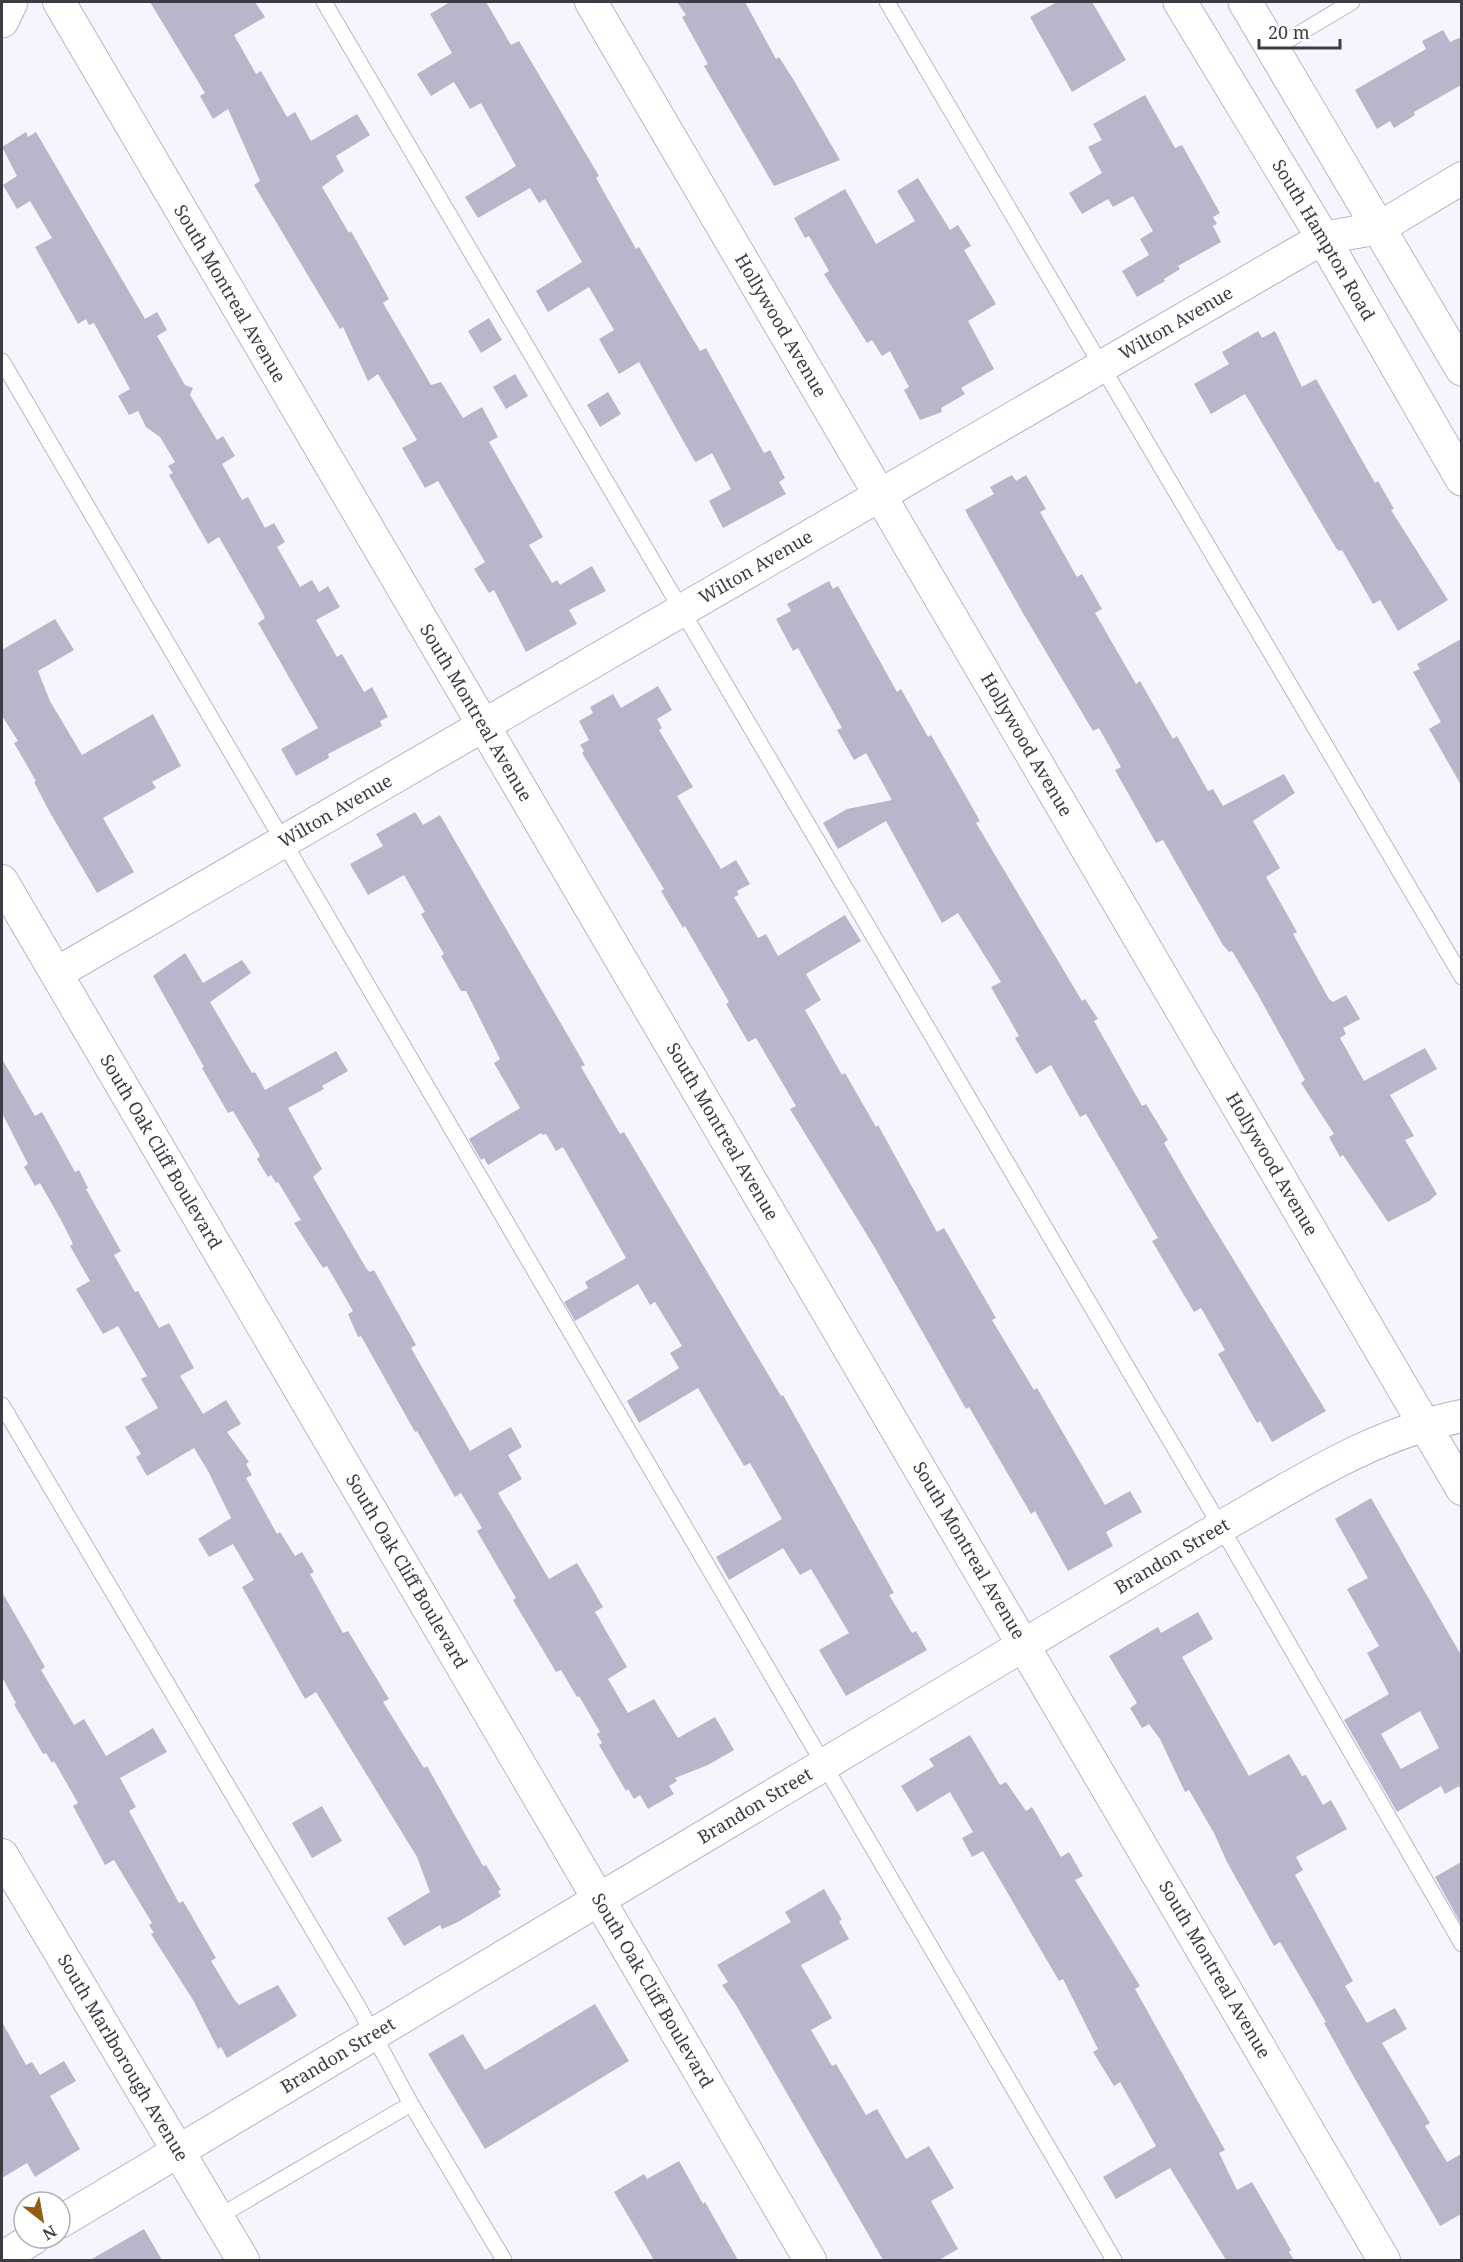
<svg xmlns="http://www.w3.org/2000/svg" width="1463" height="2262" font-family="'Noto Serif',serif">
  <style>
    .building { fill: #b9b6cc; fill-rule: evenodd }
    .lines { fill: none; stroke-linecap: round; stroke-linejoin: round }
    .lane-casing { stroke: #b7b4ca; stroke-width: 17 }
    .street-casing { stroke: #b7b4ca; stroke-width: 34 }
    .secondary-casing { stroke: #b7b4ca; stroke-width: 35 }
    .lane { stroke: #fff; stroke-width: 15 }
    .street { stroke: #fff; stroke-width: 32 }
    .secondary { stroke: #fff; stroke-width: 33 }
    .labels { text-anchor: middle; stroke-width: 6; stroke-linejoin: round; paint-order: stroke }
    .street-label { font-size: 18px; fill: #3d3c45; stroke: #fff }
  </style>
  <rect width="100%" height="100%" fill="#f6f5fe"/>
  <g class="building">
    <polygon points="150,2 255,2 265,17 234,35 256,74 261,71 287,117 295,112 311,141 357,114 370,135 336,156 344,171 322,187 349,233 351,231 389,299 383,303 431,385 441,382 463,418 482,407 498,437 489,442 543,537 529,545 552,583 557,580 560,585 592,566 606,591 569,610 577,624 526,652 494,590 489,593 474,569 485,562 438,481 425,488 402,448 417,440 378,374 368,381 343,327 340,329 254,185 260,181 228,109 213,119 200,96 205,93"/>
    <polygon points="450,2 486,2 511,45 519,41 599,176 596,178 636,249 639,247 700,351 706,348 764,453 770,450 785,478 779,482 786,494 723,528 709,501 731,489 712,453 696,462 694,460 639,362 619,374 599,339 614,330 589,287 548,312 536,291 582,262 545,199 539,203 530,188 478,218 465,197 516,166 481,103 470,109 454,82 431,96 417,74 452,53 430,14"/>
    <polygon points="677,2 745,2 776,59 779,57 793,79 840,160 774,186 704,66 708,64 682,17 686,15"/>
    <polygon points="1057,2 1092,2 1126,60 1072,92 1030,17"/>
    <polygon points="1443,30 1450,42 1461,37 1461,85 1414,112 1415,115 1394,128 1390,121 1377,129 1355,90 1426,49 1422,41"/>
    <polygon points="1145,95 1175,148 1182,145 1220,213 1213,217 1217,224 1213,226 1221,242 1178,266 1180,269 1164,279 1165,281 1137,297 1122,271 1149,255 1140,239 1153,231 1133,196 1113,207 1108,199 1082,214 1069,193 1102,173 1088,147 1102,140 1093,124"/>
    <polygon points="26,132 28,137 36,132 145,319 157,312 167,330 157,336 185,385 193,388 190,395 217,440 223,436 235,456 222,464 242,500 248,497 265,528 274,523 285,542 277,547 300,587 312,580 319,592 328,586 340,607 316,620 337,657 342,654 364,692 372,687 388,717 380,721 382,726 328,754 329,758 296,776 281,749 318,728 258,623 265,618 262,612 219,537 208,544 169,475 173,473 168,466 175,462 160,437 146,427 138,411 129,415 118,396 130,389 94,323 89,325 86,319 78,324 35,247 52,238 30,201 17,209 3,185 17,176 2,147"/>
    <polygon points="918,178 950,230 958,225 971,246 964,250 996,304 968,321 994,369 961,388 965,394 941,408 942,412 920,420 904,390 909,387 890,351 882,356 872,340 867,343 824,274 829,271 809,236 805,238 794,218 845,189 876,244 915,221 897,191"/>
    <polygon points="489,318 502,340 481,353 468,331"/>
    <polygon points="1258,331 1262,338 1275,331 1302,387 1316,379 1375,483 1378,481 1394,509 1391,510 1448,600 1398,631 1380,600 1373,604 1342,550 1339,551 1336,548 1245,394 1211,414 1194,384 1229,364 1222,352"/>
    <polygon points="515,374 528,396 506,409 493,387"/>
    <polygon points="608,392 621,414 600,427 587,405"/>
    <polygon points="1012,475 1016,481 1026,475 1046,509 1040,512 1077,577 1082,574 1102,609 1095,613 1136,684 1140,681 1173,739 1177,736 1208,791 1213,789 1223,806 1284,774 1295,793 1253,821 1280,868 1266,877 1297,932 1293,934 1329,999 1333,1002 1346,995 1360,1019 1343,1028 1346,1034 1340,1038 1364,1081 1425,1048 1437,1069 1390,1095 1414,1136 1405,1140 1437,1194 1429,1201 1388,1222 1343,1155 1340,1157 1329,1137 1334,1134 1301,1083 1305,1080 1257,993 1232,951 1229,952 1223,945 1163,840 1156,843 1115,770 1121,767 1099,728 1093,731 1024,615 965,510 994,494 990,487"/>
    <polygon points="829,581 833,589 838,586 897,692 901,689 928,737 931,735 980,821 976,823 1082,1001 1085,999 1098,1019 1094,1021 1142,1106 1146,1104 1168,1140 1164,1143 1194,1195 1326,1411 1272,1442 1260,1421 1257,1423 1218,1354 1225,1350 1201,1308 1194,1312 1152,1241 1158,1238 1086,1114 1080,1117 1051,1065 1036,1074 1015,1038 1019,1036 991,987 1001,982 958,913 942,923 886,821 838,849 823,823 847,809 892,800 866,753 854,760 837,730 842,728 798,648 793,651 776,619 791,611 787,604"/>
    <polygon points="55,619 74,650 38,671 50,701 82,755 153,714 181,766 152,782 156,788 103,818 134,872 97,893 48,809 34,782 36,781 14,743 18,741 2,716 2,650"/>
    <polygon points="1461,639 1461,785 1429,729 1441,722 1413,672 1420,669 1417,664"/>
    <polygon points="658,686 672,710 657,719 662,728 659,730 693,787 677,796 721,869 736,860 750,884 737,891 739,895 734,897 758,938 766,934 778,956 845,915 861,941 806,974 821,1000 805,1010 842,1075 845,1073 876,1127 878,1125 937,1232 944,1228 996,1318 992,1320 1034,1390 1037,1388 1105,1505 1130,1491 1142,1512 1106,1532 1113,1546 1068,1571 1035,1511 1031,1514 969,1407 966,1409 875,1248 790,1109 796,1106 756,1038 748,1042 726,1004 729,1002 685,926 683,928 661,891 664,889 582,753 584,751 580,745 589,740 579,721 593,713 590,707 613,694 621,708"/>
    <polygon points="415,812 423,825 440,815 585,1065 581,1067 620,1134 624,1132 781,1396 783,1395 894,1593 889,1595 912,1633 916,1631 927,1650 846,1696 819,1650 849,1633 811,1569 800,1575 783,1548 729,1580 716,1557 782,1519 750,1463 744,1466 698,1388 639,1423 627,1401 679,1368 670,1353 682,1346 655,1302 650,1305 638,1284 575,1321 564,1302 588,1288 585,1282 626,1258 563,1147 556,1151 546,1134 542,1135 541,1133 488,1165 484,1158 481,1160 469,1139 520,1108 494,1063 500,1059 466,991 461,991 441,956 444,954 421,914 425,912 404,875 368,895 350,864 383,846 376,834"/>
    <polygon points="185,953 203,983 242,960 251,973 210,1002 252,1073 255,1072 265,1090 336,1051 348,1071 322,1086 324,1089 288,1108 322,1169 313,1177 366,1268 370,1272 374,1270 394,1306 416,1345 411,1348 470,1451 511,1427 522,1447 508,1455 522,1479 498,1493 549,1579 577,1563 603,1607 595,1612 627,1667 608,1679 628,1713 654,1699 678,1738 715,1717 734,1750 708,1765 675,1778 677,1781 669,1786 674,1794 648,1809 640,1795 634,1799 628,1789 626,1791 599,1745 602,1743 597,1734 600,1732 579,1696 577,1697 561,1670 556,1672 513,1600 516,1598 477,1531 482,1528 461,1493 455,1497 417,1431 415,1432 361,1336 358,1337 348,1314 353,1311 327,1266 323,1268 294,1223 301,1220 278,1182 276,1183 271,1175 268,1177 257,1159 260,1156 233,1111 228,1113 202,1068 204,1067 153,976"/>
    <polygon points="2,1059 35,1116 42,1112 75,1172 79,1170 88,1188 86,1189 121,1251 114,1255 135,1292 138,1291 159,1328 169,1323 194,1368 180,1376 203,1414 226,1400 241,1424 227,1432 249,1462 246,1464 252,1475 246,1478 277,1534 280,1532 295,1556 302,1552 314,1572 310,1574 335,1619 343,1633 348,1631 389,1699 383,1702 424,1768 427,1766 483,1866 486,1865 501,1890 498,1891 501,1896 458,1922 442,1929 440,1925 404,1946 387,1918 430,1892 417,1857 316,1692 305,1699 242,1587 254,1580 233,1544 209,1557 198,1539 231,1518 208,1471 194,1448 147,1476 136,1457 141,1454 125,1427 158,1408 141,1379 147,1376 118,1326 103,1334 76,1289 90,1281 70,1246 73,1244 61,1220 40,1183 35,1186 24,1167 28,1164 2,1113"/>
    <path d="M 1371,1498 L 1461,1655 L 1461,1792 L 1459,1786 L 1445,1794 L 1441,1786 L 1397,1812 L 1344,1720 L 1389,1694 L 1367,1653 L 1379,1646 L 1347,1589 L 1368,1578 L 1335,1519 ZM 1420,1711 L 1439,1748 L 1401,1769 L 1381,1734 Z"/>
    <polygon points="2,1592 45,1667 41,1670 74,1725 84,1719 106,1756 153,1728 167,1752 120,1778 136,1807 129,1811 179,1903 183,1901 216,1958 211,1961 234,1999 239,2005 278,1985 297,2016 227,2058 221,2047 218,2049 193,2000 151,1934 154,1933 149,1925 152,1923 114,1860 105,1865 73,1806 78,1803 54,1761 52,1763 46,1753 43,1754 14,1704 16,1703 2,1677"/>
    <polygon points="1198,1612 1213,1639 1182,1657 1249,1776 1289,1754 1302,1776 1306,1775 1323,1805 1331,1800 1347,1829 1296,1857 1303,1870 1295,1875 1353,1981 1345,1986 1367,2023 1395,2008 1407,2029 1382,2043 1430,2123 1425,2126 1447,2162 1461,2154 1461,2214 1440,2226 1355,2079 1324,2023 1326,2022 1280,1942 1274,1946 1227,1862 1214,1833 1189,1790 1185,1792 1160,1739 1149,1724 1142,1728 1130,1708 1137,1703 1109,1656 1158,1627 1161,1633"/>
    <polygon points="970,1735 1000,1785 1006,1782 1026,1811 1032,1807 1061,1857 1069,1852 1083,1876 1075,1880 1140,1986 1135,1989 1225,2150 1219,2153 1237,2190 1252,2182 1291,2250 1289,2252 1294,2260 1226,2260 1170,2168 1116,2199 1103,2177 1156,2146 1120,2082 1114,2086 1093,2052 1098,2049 1063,1979 1059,1981 983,1851 972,1857 962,1838 973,1832 950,1792 917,1812 901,1786 934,1766 929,1759"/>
    <polygon points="322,1806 342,1841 312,1858 292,1823"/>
    <polygon points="1461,1862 1461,1924 1435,1877"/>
    <polygon points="824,1889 842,1920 839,1921 849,1939 801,1965 832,2018 811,2030 832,2066 836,2064 866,2115 877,2109 906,2159 929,2146 954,2188 931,2201 958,2249 939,2260 883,2260 736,2005 722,1985 728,1982 717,1965 791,1922 785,1912"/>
    <polygon points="595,2004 629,2061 485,2149 428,2054 463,2034 485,2070"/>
    <polygon points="2,2022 26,2065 32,2062 40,2075 64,2061 76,2081 50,2096 80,2149 35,2177 27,2163 2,2178"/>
    <polygon points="679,2161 703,2204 705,2202 738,2260 654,2260 614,2192 644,2174 647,2179"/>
    <polygon points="144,2229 162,2260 90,2260"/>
  </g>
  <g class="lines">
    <defs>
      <g id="lane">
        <polyline points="324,2 1221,1527 1462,1944"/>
        <polyline points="887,2 1462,977"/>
        <polyline points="1273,49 1352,2"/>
        <polyline points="2,361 1114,2260"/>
        <polyline points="2,1405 359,2008 411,2104 504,2260"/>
        <polyline points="218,2217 411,2104"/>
      </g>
      <g id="street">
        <path id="s1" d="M 59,2 C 499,756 945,1506 1384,2260"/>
        <path id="s2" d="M 591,2 L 1462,1489"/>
        <path id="s3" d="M 2,881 L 810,2260"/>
        <path id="s4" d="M 57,973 L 1323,238 L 1379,228 L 1462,178"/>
        <path id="s5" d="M 2,1855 L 243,2260"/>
        <path id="s6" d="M 60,2222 L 1221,1527 C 1298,1483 1374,1433 1462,1416"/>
        <polyline points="2,2258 34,2238"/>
      </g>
      <g id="secondary">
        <path id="s7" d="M 1180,2 L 1323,238 L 1462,479"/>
        <polyline points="1245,2 1462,369"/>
        <polyline points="2,21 11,2"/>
      </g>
    </defs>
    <use href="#lane" class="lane-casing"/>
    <use href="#street" class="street-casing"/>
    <use href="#secondary" class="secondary-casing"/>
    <use href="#lane" class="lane"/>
    <use href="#street" class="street"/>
    <use href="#secondary" class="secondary"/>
  </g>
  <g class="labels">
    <g class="street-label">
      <text dy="6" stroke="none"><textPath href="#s7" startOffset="278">South Hampton Road</textPath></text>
      <text dy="6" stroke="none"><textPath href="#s1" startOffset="338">South Montreal Avenue</textPath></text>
      <text dy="6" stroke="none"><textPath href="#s4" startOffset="1294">Wilton Avenue</textPath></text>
      <text dy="6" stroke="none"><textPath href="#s2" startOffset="375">Hollywood Avenue</textPath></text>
      <text dy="6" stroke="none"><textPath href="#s4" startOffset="808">Wilton Avenue</textPath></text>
      <text dy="6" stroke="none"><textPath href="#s1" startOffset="824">South Montreal Avenue</textPath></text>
      <text dy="6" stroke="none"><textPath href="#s2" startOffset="861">Hollywood Avenue</textPath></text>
      <text dy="6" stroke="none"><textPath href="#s4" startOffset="322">Wilton Avenue</textPath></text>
      <text dy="6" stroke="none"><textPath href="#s1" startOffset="1310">South Montreal Avenue</textPath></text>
      <text dy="6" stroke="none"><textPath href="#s3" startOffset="314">South Oak Cliff Boulevard</textPath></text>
      <text dy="6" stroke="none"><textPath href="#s2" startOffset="1347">Hollywood Avenue</textPath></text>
      <text dy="6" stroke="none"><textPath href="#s1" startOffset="1796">South Montreal Avenue</textPath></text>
      <text dy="6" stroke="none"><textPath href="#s6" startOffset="1296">Brandon Street</textPath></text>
      <text dy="6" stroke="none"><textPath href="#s3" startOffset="800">South Oak Cliff Boulevard</textPath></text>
      <text dy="6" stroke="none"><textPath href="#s6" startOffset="810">Brandon Street</textPath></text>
      <text dy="6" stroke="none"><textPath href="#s1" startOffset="2282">South Montreal Avenue</textPath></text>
      <text dy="6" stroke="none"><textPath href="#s3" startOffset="1286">South Oak Cliff Boulevard</textPath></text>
      <text dy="6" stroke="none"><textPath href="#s6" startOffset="324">Brandon Street</textPath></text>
      <text dy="6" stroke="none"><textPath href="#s5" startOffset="236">South Marlborough Avenue</textPath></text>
    </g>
  </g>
  <rect width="1463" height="2262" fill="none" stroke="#3d3c45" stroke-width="6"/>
  <g transform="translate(42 2220) rotate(149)"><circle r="28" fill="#ffffff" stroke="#b1b1b5" stroke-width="1.5"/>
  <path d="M0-4.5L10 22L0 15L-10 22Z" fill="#925e10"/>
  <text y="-9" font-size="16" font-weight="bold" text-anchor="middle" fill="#3d3c45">N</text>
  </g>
  <path d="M1259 39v9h81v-9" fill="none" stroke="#3d3c45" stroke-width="3"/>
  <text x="1268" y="39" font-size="18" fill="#3d3c45" stroke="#ffffff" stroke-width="4.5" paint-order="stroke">20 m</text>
</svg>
